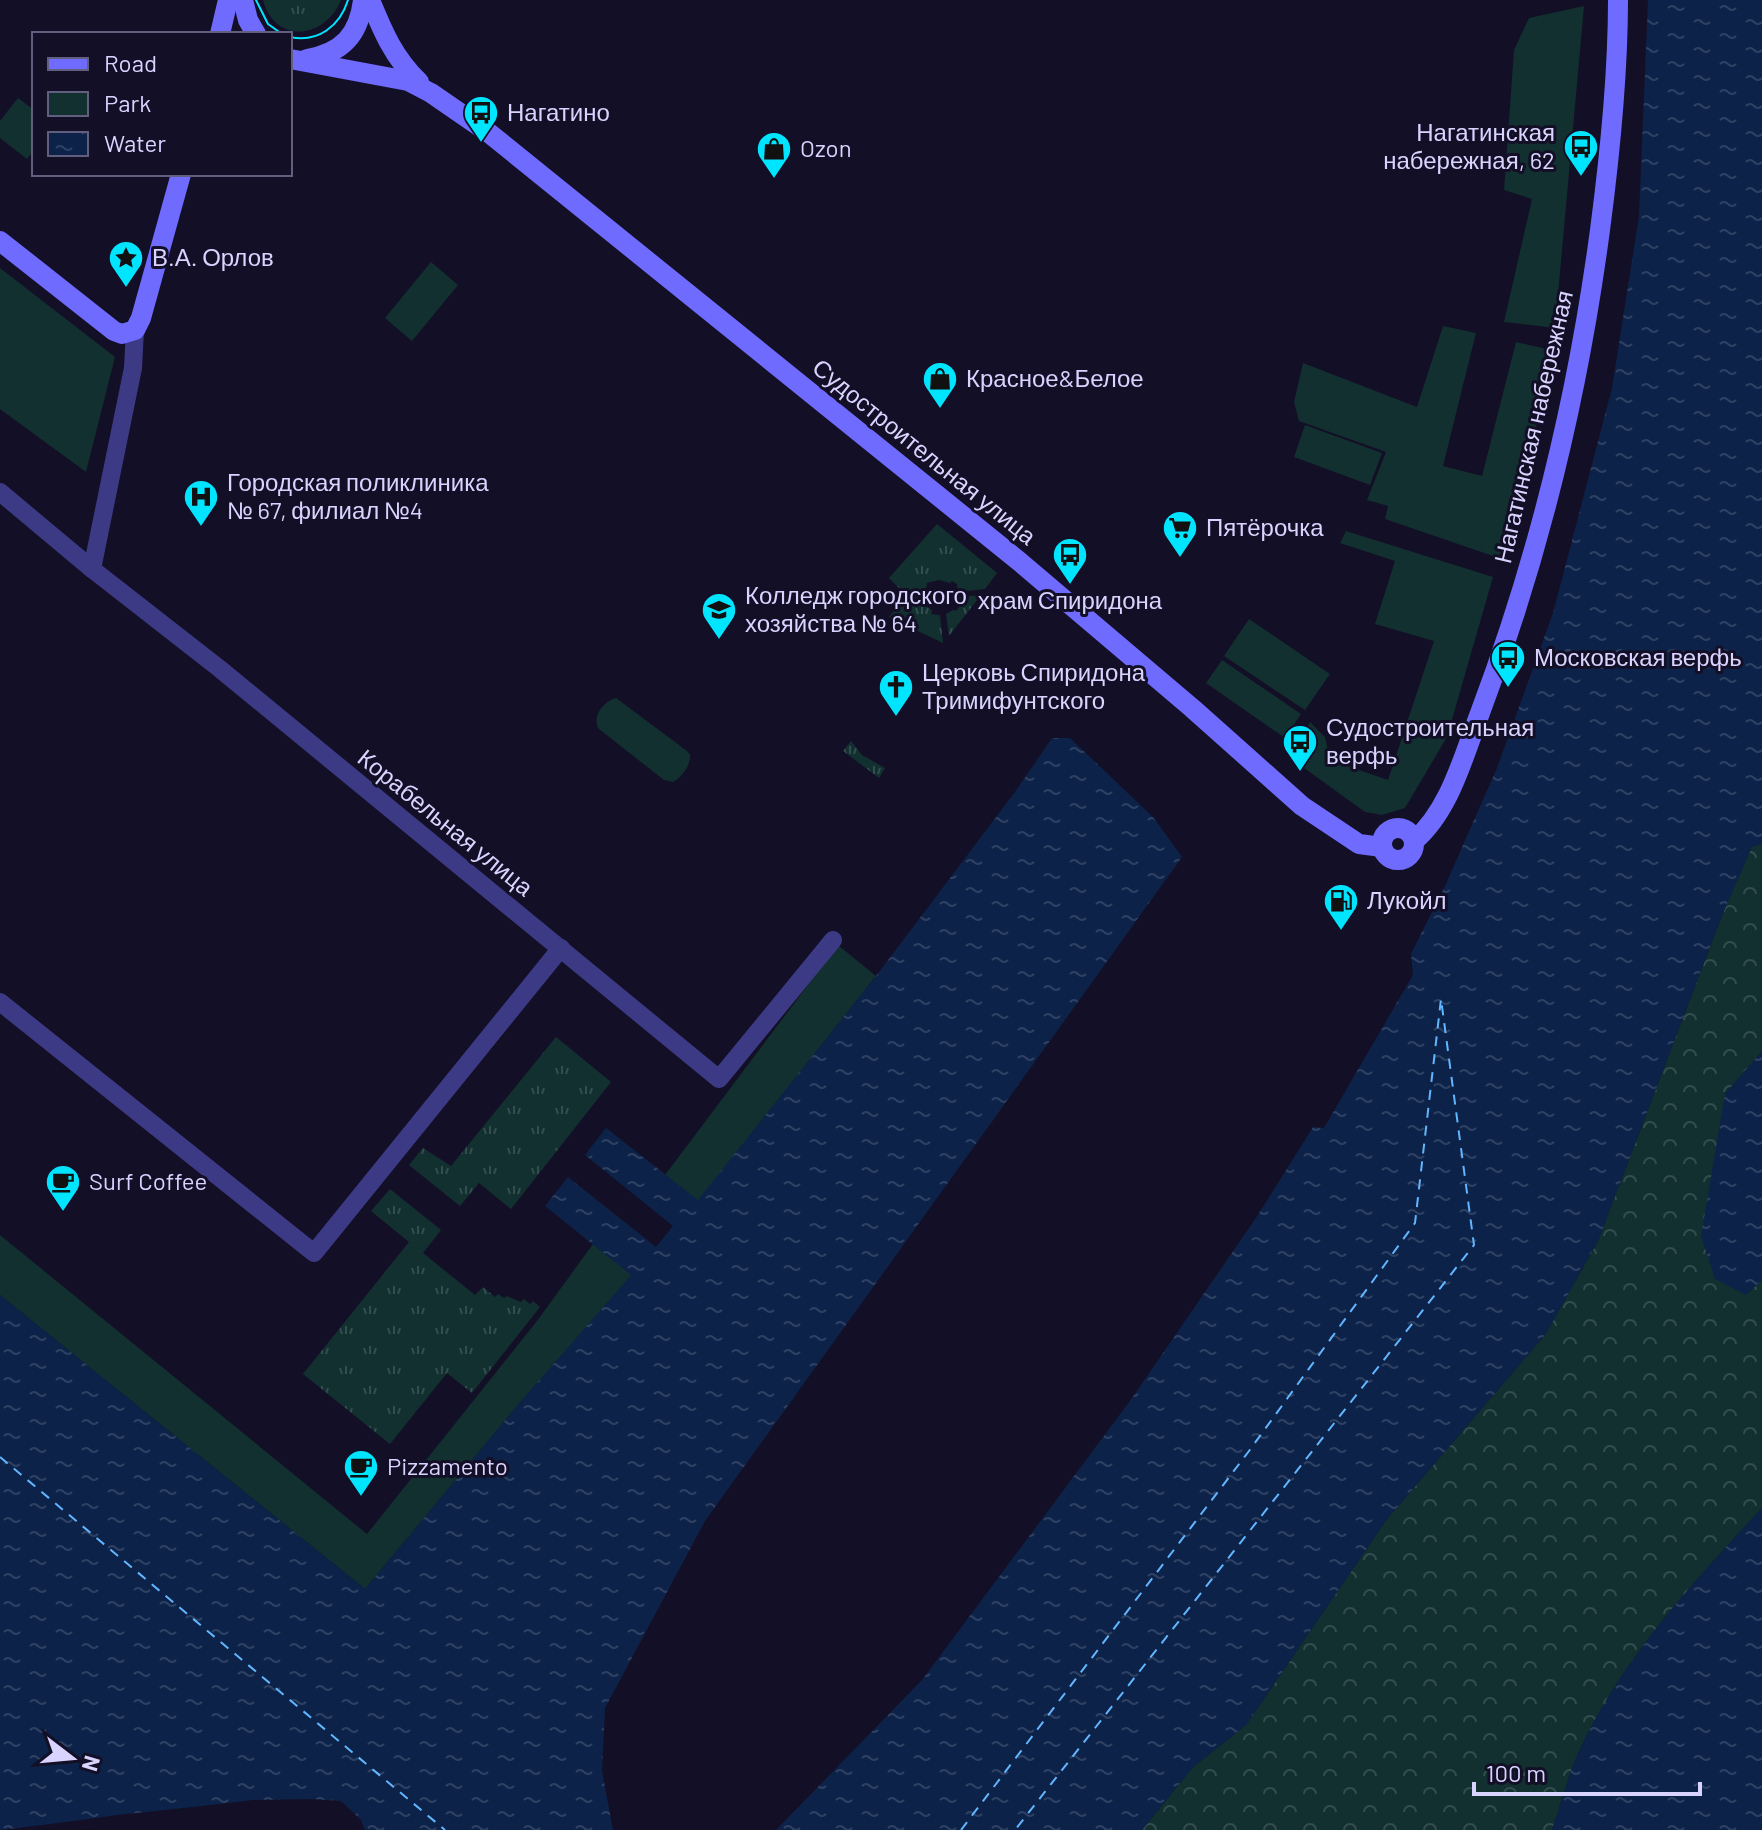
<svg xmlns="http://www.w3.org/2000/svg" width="1762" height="1830" font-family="Barlow,sans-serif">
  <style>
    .grass { fill: url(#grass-tufts) }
    .forest { fill: url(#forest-crowns) }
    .park { fill: #12302f }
    .water { fill: url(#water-ripples) }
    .pier { fill: #130f26 }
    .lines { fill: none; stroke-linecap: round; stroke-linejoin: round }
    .ferry { stroke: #62b6ff; stroke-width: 2; stroke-dasharray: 10 8; stroke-linecap: butt }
    .street { stroke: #3d3a85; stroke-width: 18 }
    .secondary { stroke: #6f6bff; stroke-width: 20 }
    .tram { stroke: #00e5ff; stroke-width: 2 }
    .labels { text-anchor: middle; stroke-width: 6; stroke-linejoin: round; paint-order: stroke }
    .poi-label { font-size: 24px; fill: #d9d4ff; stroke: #130f26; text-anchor: start }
    .street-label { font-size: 24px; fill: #d9d4ff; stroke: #130f26 }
  </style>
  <defs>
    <pattern id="grass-tufts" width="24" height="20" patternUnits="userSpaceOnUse" patternTransform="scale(2)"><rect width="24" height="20" fill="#12302f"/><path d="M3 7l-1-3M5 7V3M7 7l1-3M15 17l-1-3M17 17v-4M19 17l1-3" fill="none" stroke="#344d4e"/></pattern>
    <pattern id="forest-crowns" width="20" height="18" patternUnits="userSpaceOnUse" patternTransform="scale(2)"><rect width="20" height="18" fill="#12302f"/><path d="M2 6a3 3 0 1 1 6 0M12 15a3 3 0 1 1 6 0" fill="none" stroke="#344d4e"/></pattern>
    <pattern id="water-ripples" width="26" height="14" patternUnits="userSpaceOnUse" patternTransform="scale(2)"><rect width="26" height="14" fill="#0c2248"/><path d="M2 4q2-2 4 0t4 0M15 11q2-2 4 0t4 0" fill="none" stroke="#2f4163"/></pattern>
  </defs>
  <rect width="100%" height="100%" fill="#130f26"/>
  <g class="grass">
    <path d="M 263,0 L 341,0 C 325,39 275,45 263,0 Z"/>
    <polygon points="937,524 997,573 985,589 958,592 957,584 952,581 950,583 939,580 927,583 924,603 932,611 931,614 940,615 943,643 889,617 906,595 889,578"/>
    <polygon points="981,595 949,636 946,614 953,610 956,611 959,607 957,605 958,597"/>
    <polygon points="851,741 862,755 885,768 879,778 843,751"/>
    <polygon points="556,1037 611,1082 511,1209 479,1183 460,1206 409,1165 423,1148 451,1166"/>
    <polygon points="390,1189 441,1230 423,1253 475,1295 483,1287 495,1297 498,1294 504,1298 507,1296 521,1302 524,1299 530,1304 533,1301 540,1307 472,1393 447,1373 390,1444 303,1374 409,1242 371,1211"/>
  </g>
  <path class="forest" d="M 1762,844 L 1762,1051 L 1725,1094 L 1745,1295 L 1762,1280 L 1762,1508 C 1694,1581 1619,1662 1578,1754 C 1567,1778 1561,1805 1552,1830 L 1142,1830 L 1193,1767 L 1246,1725 L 1387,1519 L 1545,1335 L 1598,1241 L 1723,913 L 1752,846 Z"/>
  <g class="park">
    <polygon points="1584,6 1555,328 1504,322 1532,199 1504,190 1514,50 1529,18"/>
    <polygon points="18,98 34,110 34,150 27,159 0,138 0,121"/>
    <polygon points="431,262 458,285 412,341 385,318"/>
    <polygon points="0,268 115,357 86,472 0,409"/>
    <polygon points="1443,326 1476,333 1443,466 1482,476 1516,342 1551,350 1531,454 1499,558 1385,519 1388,506 1367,500 1386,452 1299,421 1294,402 1303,363 1417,407"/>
    <polygon points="1305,425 1382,453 1370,485 1294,457"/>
    <polygon points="1346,531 1493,577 1447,737 1405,808 1382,815 1365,812 1293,760 1310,722 1325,737 1330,760 1388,780 1434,641 1375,624 1395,561 1340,543"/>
    <polygon points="1249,619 1330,674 1305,710 1224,656"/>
    <polygon points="1222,660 1301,714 1285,738 1206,683"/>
    <path d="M 616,698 L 687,751 L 690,755 C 691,765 682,777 673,782 L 664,780 L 599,729 C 591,717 604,701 616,698 Z"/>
    <polygon points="838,945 876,976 698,1201 665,1175"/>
    <polygon points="0,1235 367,1534 537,1321 593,1244 632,1275 518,1405 365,1589 0,1295"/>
  </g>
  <g class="water">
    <polygon points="1648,0 1762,0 1762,844 1752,847 1723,913 1598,1241 1545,1335 1387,1519 1246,1725 1193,1767 1142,1830 776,1830 922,1680 1130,1401 1258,1215 1313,1127 1324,1128 1413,975 1411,954 1445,886 1497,768 1553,613 1612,388 1639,216"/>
    <polygon points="1052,738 1070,738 1153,817 1182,857 705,1521 605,1708 602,1771 613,1830 365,1830 361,1820 341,1801 312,1799 253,1800 0,1830 0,1295 365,1589 518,1405 631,1275 545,1206 568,1177 656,1247 673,1226 585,1155 606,1128 698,1200 876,976 1015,792"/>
    <polygon points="1762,1051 1762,1280 1746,1295 1715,1279 1701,1236 1725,1094"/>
    <path d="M 1762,1508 L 1762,1830 L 1552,1830 C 1561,1805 1567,1778 1578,1754 C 1619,1662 1694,1581 1762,1508 Z"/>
  </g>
  <polygon class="pier" points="264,1800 265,1804 38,1830 9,1830 117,1815"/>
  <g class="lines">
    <g class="ferry">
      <polyline points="0,1457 445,1830"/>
      <polyline points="961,1830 1249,1451 1415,1223 1441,999 1474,1245 1015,1830"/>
    </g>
    <g class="street">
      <polyline points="0,492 92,569 220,669 719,1079 833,940"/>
      <polyline points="92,569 133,368 135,330"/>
      <polyline points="0,1002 314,1253 561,948"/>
    </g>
    <g class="secondary">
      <polyline points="243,0 248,20 256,34"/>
      <path d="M 370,0 C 383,32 394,58 419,82"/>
      <polyline points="220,34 228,0"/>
      <polyline points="290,59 408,81 431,93 489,133 1020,562 1192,708 1302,806 1359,844 1382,847"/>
      <path d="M 307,59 C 342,53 359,35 363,0"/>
      <polyline points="0,241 114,331 122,334 135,330 141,318 181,174"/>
      <circle cx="1398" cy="844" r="16"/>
      <path d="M 1414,841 C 1450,810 1463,757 1480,713 C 1539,557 1578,395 1600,230 C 1610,154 1618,77 1618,0"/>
    </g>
    <g class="tram">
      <polyline points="256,0 268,24 282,34"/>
      <path d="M 290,37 C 318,43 340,26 348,0"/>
    </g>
  </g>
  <defs>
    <symbol id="bus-pin" viewBox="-11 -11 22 30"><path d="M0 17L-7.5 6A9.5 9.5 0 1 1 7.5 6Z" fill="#00e5ff" stroke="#130f26"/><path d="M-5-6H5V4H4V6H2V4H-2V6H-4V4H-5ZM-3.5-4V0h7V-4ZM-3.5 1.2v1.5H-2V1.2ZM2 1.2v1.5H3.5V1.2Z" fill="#111"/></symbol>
    <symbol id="shop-pin" viewBox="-11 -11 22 30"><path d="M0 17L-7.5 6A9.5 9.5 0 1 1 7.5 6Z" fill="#00e5ff" stroke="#130f26"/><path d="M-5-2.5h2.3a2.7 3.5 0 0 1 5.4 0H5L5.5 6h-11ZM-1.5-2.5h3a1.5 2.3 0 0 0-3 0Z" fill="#111"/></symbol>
    <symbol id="sight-pin" viewBox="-11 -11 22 30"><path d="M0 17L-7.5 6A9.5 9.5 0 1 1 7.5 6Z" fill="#00e5ff" stroke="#130f26"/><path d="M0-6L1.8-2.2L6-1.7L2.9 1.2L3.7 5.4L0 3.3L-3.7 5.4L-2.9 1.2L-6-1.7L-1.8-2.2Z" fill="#111"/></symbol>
    <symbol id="hospital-pin" viewBox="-11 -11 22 30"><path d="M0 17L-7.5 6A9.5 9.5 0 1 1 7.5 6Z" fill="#00e5ff" stroke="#130f26"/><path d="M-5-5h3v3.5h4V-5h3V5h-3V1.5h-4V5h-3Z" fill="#111"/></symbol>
    <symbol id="supermarket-pin" viewBox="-11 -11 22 30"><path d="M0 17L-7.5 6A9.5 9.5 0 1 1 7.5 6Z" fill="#00e5ff" stroke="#130f26"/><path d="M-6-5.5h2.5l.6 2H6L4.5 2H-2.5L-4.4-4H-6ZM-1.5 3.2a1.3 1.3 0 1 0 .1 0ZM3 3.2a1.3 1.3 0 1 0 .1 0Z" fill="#111"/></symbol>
    <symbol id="university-pin" viewBox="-11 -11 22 30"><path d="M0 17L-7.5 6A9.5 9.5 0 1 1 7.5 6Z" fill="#00e5ff" stroke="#130f26"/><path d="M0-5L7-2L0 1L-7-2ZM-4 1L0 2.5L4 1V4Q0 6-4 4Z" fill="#111"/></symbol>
    <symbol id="church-pin" viewBox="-11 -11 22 30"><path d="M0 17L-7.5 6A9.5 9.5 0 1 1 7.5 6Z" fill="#00e5ff" stroke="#130f26"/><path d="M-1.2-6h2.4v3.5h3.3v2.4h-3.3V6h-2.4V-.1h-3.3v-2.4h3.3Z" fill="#111"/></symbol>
    <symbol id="fuel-pin" viewBox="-11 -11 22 30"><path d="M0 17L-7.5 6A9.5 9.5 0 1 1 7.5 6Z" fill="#00e5ff" stroke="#130f26"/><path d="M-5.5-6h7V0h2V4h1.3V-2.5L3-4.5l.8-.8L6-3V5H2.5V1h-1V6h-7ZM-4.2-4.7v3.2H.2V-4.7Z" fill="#111"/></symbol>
    <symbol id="cafe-pin" viewBox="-11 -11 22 30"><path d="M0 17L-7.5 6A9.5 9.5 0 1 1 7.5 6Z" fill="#00e5ff" stroke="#130f26"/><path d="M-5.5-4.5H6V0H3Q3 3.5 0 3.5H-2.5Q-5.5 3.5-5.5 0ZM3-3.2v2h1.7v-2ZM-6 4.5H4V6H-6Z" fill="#111"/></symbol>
  </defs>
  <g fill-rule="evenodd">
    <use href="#bus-pin" x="461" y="93" width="40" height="54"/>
    <use href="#bus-pin" x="1561" y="127" width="40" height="54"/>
    <use href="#shop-pin" x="754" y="129" width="40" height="54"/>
    <use href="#sight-pin" x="106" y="238" width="40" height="54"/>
    <use href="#shop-pin" x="920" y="359" width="40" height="54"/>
    <use href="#hospital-pin" x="181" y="477" width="40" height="54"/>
    <use href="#supermarket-pin" x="1160" y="508" width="40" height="54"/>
    <use href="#bus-pin" x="1050" y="535" width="40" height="54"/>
    <use href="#university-pin" x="699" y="590" width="40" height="54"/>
    <use href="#bus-pin" x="1488" y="638" width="40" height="54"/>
    <use href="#church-pin" x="876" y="667" width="40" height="54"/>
    <use href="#bus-pin" x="1280" y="722" width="40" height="54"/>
    <use href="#fuel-pin" x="1321" y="881" width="40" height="54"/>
    <use href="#cafe-pin" x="43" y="1162" width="40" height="54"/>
    <use href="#cafe-pin" x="341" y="1447" width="40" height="54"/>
  </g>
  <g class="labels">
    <g class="poi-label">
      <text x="507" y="121">Нагатино</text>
      <text x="1555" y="141" text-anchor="end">Нагатинская<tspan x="1555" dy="28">набережная, 62</tspan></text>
      <text x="800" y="157">Ozon</text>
      <text x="152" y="266">В.А. Орлов</text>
      <text x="966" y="387">Красное&amp;Белое</text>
      <text x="227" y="491">Городская поликлиника<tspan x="227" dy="28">№ 67, филиал №4</tspan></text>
      <text x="1206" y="536">Пятёрочка</text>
      <text x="745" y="604">Колледж городского<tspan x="745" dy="28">хозяйства № 64</tspan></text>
      <text x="1070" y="609" text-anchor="middle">храм Спиридона</text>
      <text x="1534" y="666">Московская верфь</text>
      <text x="922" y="681">Церковь Спиридона<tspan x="922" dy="28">Тримифунтского</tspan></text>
      <text x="1326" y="736">Судостроительная<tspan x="1326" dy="28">верфь</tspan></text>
      <text x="1367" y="909">Лукойл</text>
      <text x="89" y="1190">Surf Coffee</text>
      <text x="387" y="1475">Pizzamento</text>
    </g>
    <g class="street-label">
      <text transform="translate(1534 427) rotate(-77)" y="8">Нагатинская набережная</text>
      <text transform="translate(924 452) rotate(39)" y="8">Судостроительная улица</text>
      <text transform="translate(445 823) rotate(39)" y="8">Корабельная улица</text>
    </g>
  </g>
  <rect x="32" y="32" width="260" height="144" fill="#130f26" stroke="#625e7d" stroke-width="2"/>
  <rect x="48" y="58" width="40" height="12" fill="#6f6bff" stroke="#625e7d" stroke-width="2"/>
  <text x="104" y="72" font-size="24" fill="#d9d4ff">Road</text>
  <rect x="48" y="92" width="40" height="24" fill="#12302f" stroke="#625e7d" stroke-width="2"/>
  <text x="104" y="112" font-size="24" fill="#d9d4ff">Park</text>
  <rect x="48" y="132" width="40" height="24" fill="url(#water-ripples)" stroke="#625e7d" stroke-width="2"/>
  <text x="104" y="152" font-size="24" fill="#d9d4ff">Water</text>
  <g transform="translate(72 1758) rotate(106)" stroke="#130f26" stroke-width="6" paint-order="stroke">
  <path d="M0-6L14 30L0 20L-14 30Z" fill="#d9d4ff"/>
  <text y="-12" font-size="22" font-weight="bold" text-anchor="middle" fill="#d9d4ff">N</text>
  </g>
  <path d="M1474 1782v12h226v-12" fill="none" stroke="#d9d4ff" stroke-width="4"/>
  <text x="1486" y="1782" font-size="24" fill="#d9d4ff" stroke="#130f26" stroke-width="6" paint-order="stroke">100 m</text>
</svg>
